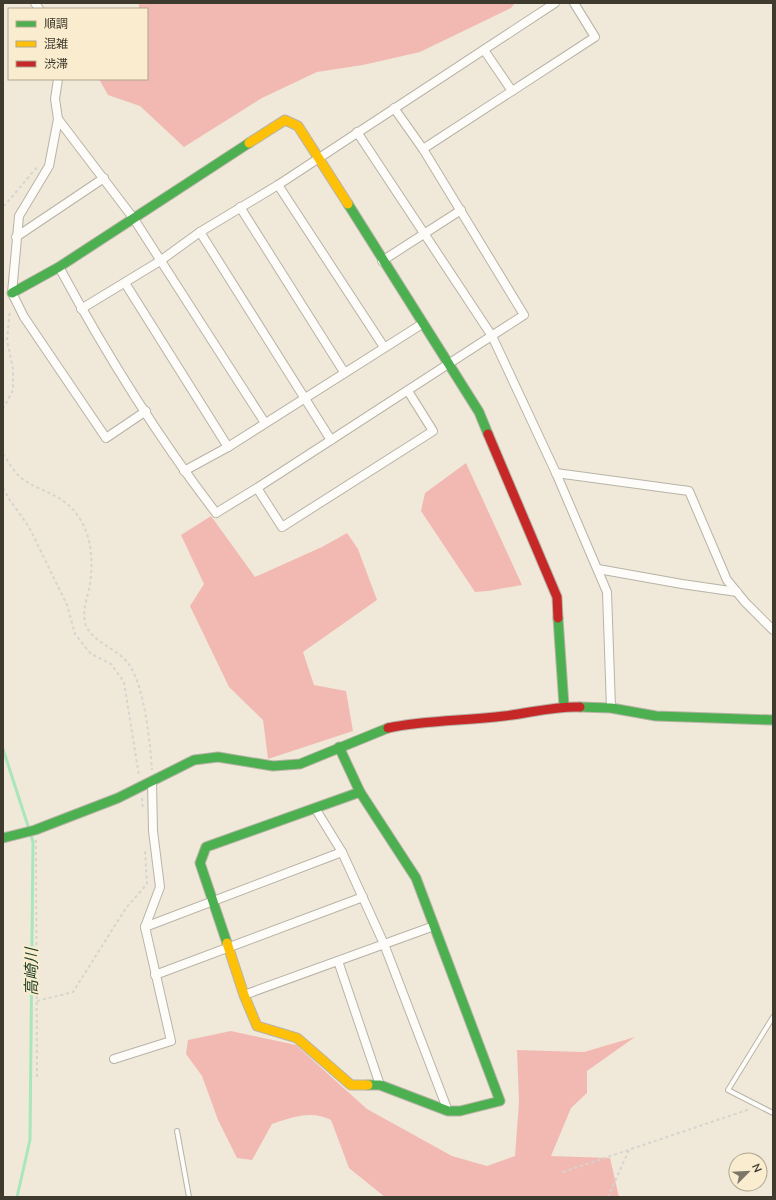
<svg xmlns="http://www.w3.org/2000/svg" width="776" height="1200" font-family="Mulish,'Noto Sans JP',sans-serif">
  <style>
    .forest { fill: #f2b9b2 }
    .lines { fill: none; stroke-linecap: round; stroke-linejoin: round }
    .stream { stroke: #a9e6ba; stroke-width: 3 }
    .lane-casing { stroke: #b8b3a7; stroke-width: 6 }
    .street-casing { stroke: #b8b3a7; stroke-width: 10 }
    .fast-casing { stroke: #b8b3a7; stroke-width: 11 }
    .slow-casing { stroke: #b8b3a7; stroke-width: 11 }
    .jam-casing { stroke: #b8b3a7; stroke-width: 11 }
    .path { stroke: #d6d4cf; stroke-width: 2; stroke-dasharray: 3 3; stroke-linecap: butt }
    .lane { stroke: #fdfcf9; stroke-width: 4 }
    .street { stroke: #fdfcf9; stroke-width: 8 }
    .fast { stroke: #4caf50; stroke-width: 9 }
    .slow { stroke: #ffc107; stroke-width: 9 }
    .jam { stroke: #c62828; stroke-width: 9 }
    .labels { text-anchor: middle; stroke-width: 4; stroke-linejoin: round; paint-order: stroke }
    .water-label { font-size: 16px; font-style: italic; fill: #183e27; stroke: #faedcf }
  </style>
  <rect width="100%" height="100%" fill="#f0e9d9"/>
  <g class="forest">
    <polygon points="139,3 515,3 511,8 420,52 363,65 317,72 262,98 184,147 140,106 108,95 99,79 147,79 147,9 139,9"/>
    <polygon points="466,463 522,585 488,591 475,592 421,511 425,493"/>
    <polygon points="211,516 255,577 322,547 347,533 358,549 377,600 303,652 314,685 346,691 353,731 268,759 263,720 229,687 190,606 204,584 181,535"/>
    <path d="M 231,1031 L 296,1045 L 367,1109 L 452,1156 L 487,1166 L 515,1156 L 519,1102 L 517,1050 L 584,1052 L 635,1037 L 587,1071 L 587,1093 L 571,1108 L 551,1156 L 610,1158 L 619,1197 L 385,1197 L 349,1168 L 331,1120 C 312,1110 292,1117 272,1124 L 252,1160 L 237,1158 L 218,1120 L 202,1076 L 186,1054 L 188,1040 Z"/>
  </g>
  <g class="lines">
    <g class="stream">
      <polyline points="3,749 29,829"/>
      <polyline points="17,1197 30,1140 33,842 31,835"/>
    </g>
    <defs>
      <g id="lane">
        <polyline points="773,1017 728,1090 773,1113"/>
        <polyline points="177,1131 189,1197"/>
      </g>
      <g id="street">
        <polyline points="35,3 39,9"/>
        <polyline points="484,50 512,91"/>
        <polyline points="58,79 55,99 58,119 49,166 19,216 12,293 24,317 106,438 146,411"/>
        <polyline points="58,119 134,219 265,423"/>
        <polyline points="357,132 492,336 556,473 607,592 611,708"/>
        <polyline points="423,149 595,37 574,3"/>
        <polyline points="278,185 384,347"/>
        <polyline points="240,207 344,372"/>
        <polyline points="200,232 331,440"/>
        <polyline points="16,237 104,178"/>
        <polyline points="382,261 461,210"/>
        <path d="M 59,267 C 105,352 157,436 216,513 L 257,488 L 524,315 L 423,149 L 394,108"/>
        <polyline points="125,283 228,447"/>
        <polyline points="81,309 160,261 200,232 278,185 555,3"/>
        <polyline points="184,471 228,447 422,324"/>
        <polyline points="556,473 689,491 727,580 745,602 773,630"/>
        <polyline points="257,488 282,527 433,431 408,391"/>
        <polyline points="598,569 682,584 737,592"/>
        <polyline points="315,808 342,852 384,944 448,1111"/>
        <polyline points="145,927 342,852"/>
        <polyline points="338,961 380,1085"/>
        <polyline points="155,975 363,897"/>
        <polyline points="244,995 434,926"/>
        <polyline points="114,1059 171,1041 145,927 160,887 153,831 152,781"/>
      </g>
      <g id="fast">
        <polyline points="348,204 479,412 488,434"/>
        <polyline points="12,293 59,267 249,143"/>
        <polyline points="558,618 564,706"/>
        <polyline points="580,707 611,708 656,716 773,720"/>
        <polyline points="339,747 360,792 416,878 500,1101 460,1111 448,1111 380,1085 368,1085"/>
        <polyline points="3,838 35,830 118,798 194,760 218,757 273,766 300,764 388,728"/>
        <polyline points="227,943 200,863 206,847 360,792"/>
      </g>
      <g id="slow">
        <polyline points="249,143 285,120 298,126 348,204"/>
        <polyline points="227,943 244,995 257,1026 297,1038 351,1085 368,1085"/>
      </g>
      <g id="jam">
        <polyline points="488,434 557,597 558,618"/>
        <path d="M 388,728 C 427,720 465,721 504,716 C 530,713 554,706 580,707"/>
      </g>
    </defs>
    <use href="#lane" class="lane-casing"/>
    <use href="#street" class="street-casing"/>
    <use href="#fast" class="fast-casing"/>
    <use href="#slow" class="slow-casing"/>
    <use href="#jam" class="jam-casing"/>
    <g class="path">
      <polyline points="3,205 5,205 38,166"/>
      <polyline points="3,409 13,390 13,369 7,340 10,310"/>
      <path d="M 3,454 C 8,461 14,472 21,478 C 42,493 65,494 80,519 C 92,538 93,562 90,584 C 88,597 82,608 85,623 C 90,642 120,649 130,666 C 145,690 150,742 152,770"/>
      <polyline points="3,488 9,499 29,527 67,605 75,634 90,653 111,664 124,682 139,776"/>
      <polyline points="142,798 143,810"/>
      <polyline points="36,840 37,1079"/>
      <polyline points="37,1001 73,992 126,908 147,884 145,850"/>
      <polyline points="563,1172 750,1109"/>
      <polyline points="608,1197 629,1150"/>
    </g>
    <use href="#lane" class="lane"/>
    <use href="#street" class="street"/>
    <use href="#fast" class="fast"/>
    <use href="#slow" class="slow"/>
    <use href="#jam" class="jam"/>
  </g>
  <g class="labels">
    <g class="water-label">
      <text transform="translate(31 972) rotate(-90)" y="6">高崎川</text>
    </g>
  </g>
  <rect width="776" height="1200" fill="none" stroke="#3f3a2e" stroke-width="8"/>
  <rect x="8" y="8" width="140" height="72" fill="#faedcf" stroke="#afa58f"/>
  <rect x="16" y="21" width="20" height="6" fill="#4caf50" stroke="#afa58f"/>
  <text x="44" y="28" font-size="12" fill="#3f3a2e">順調</text>
  <rect x="16" y="41" width="20" height="6" fill="#ffc107" stroke="#afa58f"/>
  <text x="44" y="48" font-size="12" fill="#3f3a2e">混雑</text>
  <rect x="16" y="61" width="20" height="6" fill="#c62828" stroke="#afa58f"/>
  <text x="44" y="68" font-size="12" fill="#3f3a2e">渋滞</text>
  <g transform="translate(748 1172) rotate(66)"><circle r="19" fill="#faedcf" stroke="#afa58f"/>
  <path d="M0-3L7 15L0 10L-7 15Z" fill="#7d776a"/>
  <text y="-6" font-size="11" font-weight="bold" text-anchor="middle" fill="#3f3a2e">N</text>
  </g>
</svg>
